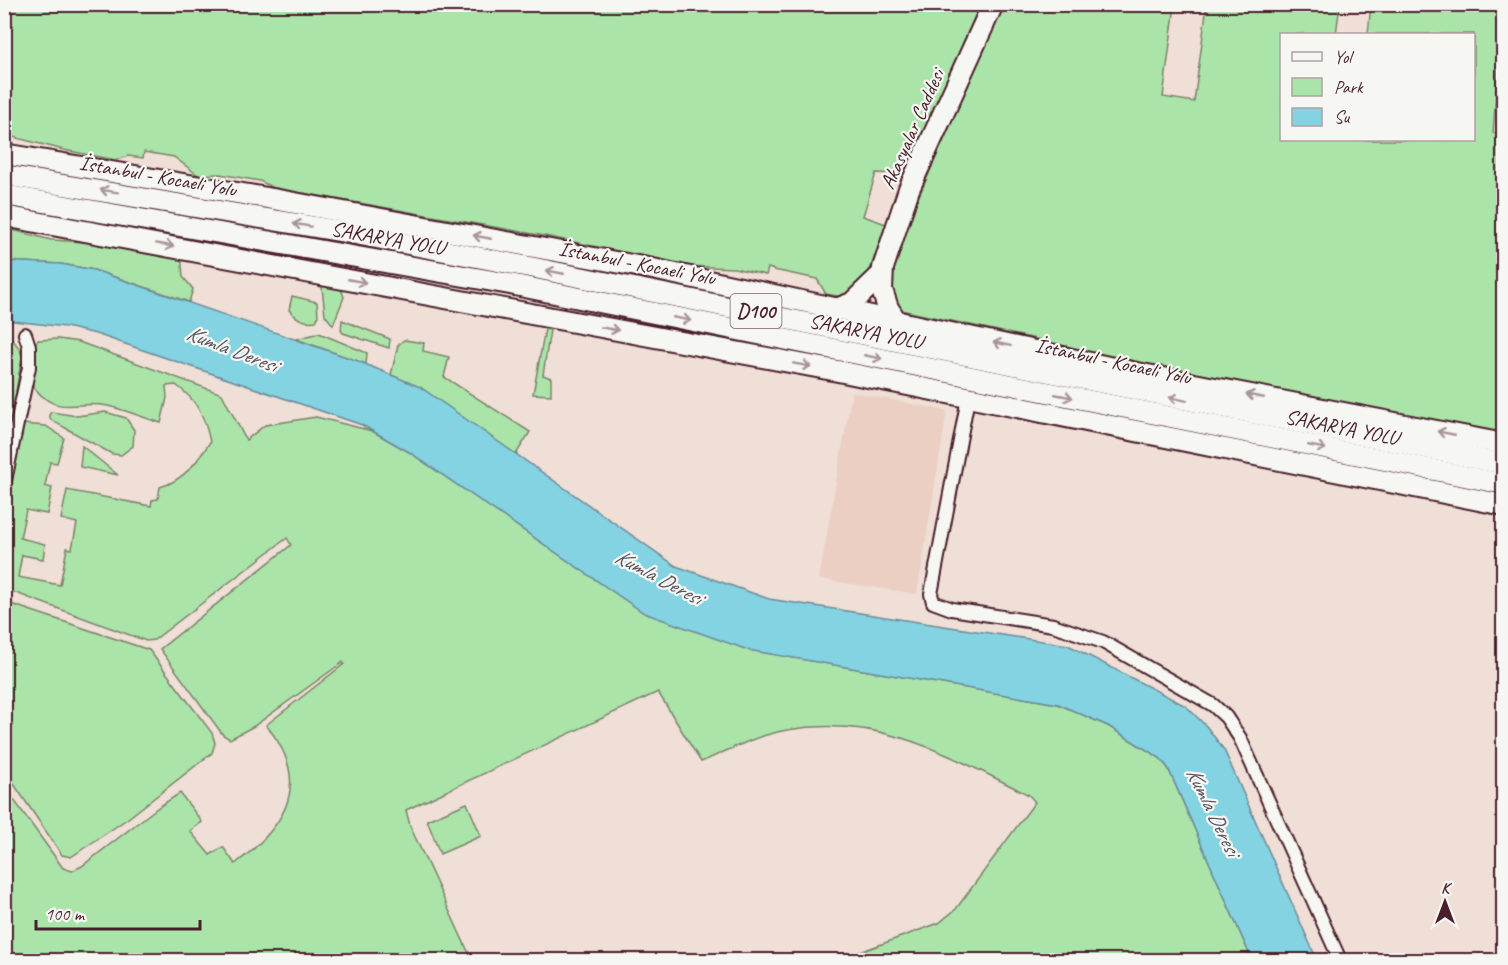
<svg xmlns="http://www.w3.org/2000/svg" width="1508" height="965" font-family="Caveat,sans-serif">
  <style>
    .built { fill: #eacfc2 }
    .green { fill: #abe4a8; stroke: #7a826a; stroke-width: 1.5 }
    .water { fill: #84d3e2; stroke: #6d8b99; stroke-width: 1.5 }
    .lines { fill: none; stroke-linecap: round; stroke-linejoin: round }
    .minor-casing { stroke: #4a1f2b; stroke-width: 16 }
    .primary-casing { stroke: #4a1f2b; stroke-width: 24 }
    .trunk-casing { stroke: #4a1f2b; stroke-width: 24 }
    .minor { stroke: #f6f6f2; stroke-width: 12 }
    .primary { stroke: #f6f6f2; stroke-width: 20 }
    .trunk { stroke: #f6f6f2; stroke-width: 20 }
    .oneway { stroke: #a99598 }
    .labels { text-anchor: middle; stroke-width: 4.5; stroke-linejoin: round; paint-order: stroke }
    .shield { fill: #f6f6f2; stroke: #7e6067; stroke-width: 1.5 }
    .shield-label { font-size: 20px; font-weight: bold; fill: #4a1f2b }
    .street-label { font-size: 21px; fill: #4a1f2b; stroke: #f6f6f2 }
    .water-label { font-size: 22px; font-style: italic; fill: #5b5562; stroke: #f6f6f2 }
  </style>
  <rect width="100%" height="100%" fill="#efdfd6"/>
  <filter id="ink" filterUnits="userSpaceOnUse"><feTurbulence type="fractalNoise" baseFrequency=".0167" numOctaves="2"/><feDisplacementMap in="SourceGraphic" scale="12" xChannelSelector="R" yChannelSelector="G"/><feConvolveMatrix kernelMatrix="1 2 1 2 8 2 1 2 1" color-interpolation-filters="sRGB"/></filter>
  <g filter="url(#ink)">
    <polygon class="built" points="852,392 947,411 917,594 819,579"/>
    <g class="green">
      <polygon points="356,4 370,11 373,4 980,5 904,174 876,173 863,216 886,224 866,281 855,295 843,297 826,294 817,279 774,270 768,268 766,275 734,268 687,266 545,236 274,188 260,181 220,174 198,175 174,157 144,152 143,158 128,156 116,160 64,150 5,135 4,5"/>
      <polygon points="1004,5 1175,5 1163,97 1194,102 1207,5 1340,5 1336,34 1282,34 1282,140 1474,140 1474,34 1368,34 1371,5 1503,5 1493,133 1504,134 1503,436 1135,364 1050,342 896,309 889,290 891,277 914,207"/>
      <polygon points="5,228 51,240 102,243 181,254 183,277 193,289 189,302 94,270 61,264 5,261"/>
      <polygon points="287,277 341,289 344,297 333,325 325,315 322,287"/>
      <path d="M 292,296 L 317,302 L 318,317 L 316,321 C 304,323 297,319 289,310 Z"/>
      <polygon points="342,320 390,339 389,348 343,333 341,330"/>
      <polygon points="545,329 550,330 543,375 551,378 551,395 533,394"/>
      <polygon points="319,333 367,353 366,364 296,339"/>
      <polygon points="5,339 12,339 20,349 22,357 5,455"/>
      <path d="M 58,339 L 79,342 L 222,394 L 246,440 L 265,425 L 316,417 L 372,431 L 409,452 L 587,573 L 749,650 L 1058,704 L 1108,726 L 1160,758 L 1168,768 L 1252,960 L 838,960 L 939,923 L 956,909 L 1035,802 L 1029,795 C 948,755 881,714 787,730 C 757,735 729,750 701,762 L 658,692 L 406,810 L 410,826 L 472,960 L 5,960 L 4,786 L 63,868 L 72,871 L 82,866 L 157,808 L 180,793 L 202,822 L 190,831 L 210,855 L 223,847 L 235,864 C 287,825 313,782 266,725 L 344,664 L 343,662 L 254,726 L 230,739 L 223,735 L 160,649 L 291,545 L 287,538 L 154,640 L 146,641 L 5,589 L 5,517 L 22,424 L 46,426 L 64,438 L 57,463 L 50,462 L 45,486 L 52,488 L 47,514 L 26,510 L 20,538 L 45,544 L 43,559 L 22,555 L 18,577 L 60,585 L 67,548 L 72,549 L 77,523 L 61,519 L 67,490 L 151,506 L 152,500 L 158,499 L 160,487 C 183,481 198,461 210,442 C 205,417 197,400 176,385 L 166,386 L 167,398 L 161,423 C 144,418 126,410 108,406 C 74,399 56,420 30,382 L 34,346 L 38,340 Z"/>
      <polygon points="404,340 424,343 423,351 449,357 444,377 530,432 515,456 420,388 391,375 398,345"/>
      <polygon points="51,412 77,416 105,412 126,418 134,430 133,446 121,455 112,454 51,420 49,415"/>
      <polygon points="82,446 118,475 80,467"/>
      <polygon points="5,602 149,650 212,733 215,743 212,753 127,819 71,857 62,855 5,771"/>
      <polygon points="467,803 481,836 440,854 427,820"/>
    </g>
    <polygon class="water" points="4,261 61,264 94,270 358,361 420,387 676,566 769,599 1068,645 1186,706 1207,727 1224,750 1317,960 1252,960 1168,768 1160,758 1108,726 1058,704 748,650 644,613 409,452 362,425 96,334 66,327 5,320"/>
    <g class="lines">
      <defs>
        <g id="minor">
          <polyline points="968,398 931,594 933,602 952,609 1053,625 1103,642 1213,705 1226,717 1240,738 1340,960"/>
          <polyline points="4,485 29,367 29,346 25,334"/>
        </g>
        <g id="primary">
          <polyline points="836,309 852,303 881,275"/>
          <polyline points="897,322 888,308 882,290 883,268 909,189 993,4"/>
        </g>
        <g id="trunk">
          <polyline points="4,154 273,199 648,268 1132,372 1504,444"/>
          <polyline points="4,175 345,232 535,268 1504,464"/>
          <polyline points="4,195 510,284 1504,484"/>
          <polyline points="4,216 838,371 1504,505"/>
        </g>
      </defs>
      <use href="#minor" class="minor-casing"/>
      <use href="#primary" class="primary-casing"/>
      <use href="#trunk" class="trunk-casing"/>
      <use href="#minor" class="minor"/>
      <use href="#primary" class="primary"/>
      <use href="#trunk" class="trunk"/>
    </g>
    <defs><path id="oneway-shaft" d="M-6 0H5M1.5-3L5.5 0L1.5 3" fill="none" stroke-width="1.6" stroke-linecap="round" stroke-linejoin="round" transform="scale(1.5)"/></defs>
    <g class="oneway">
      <use href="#oneway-shaft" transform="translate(109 191) rotate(-171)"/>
      <use href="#oneway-shaft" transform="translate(302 225) rotate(-170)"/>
      <use href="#oneway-shaft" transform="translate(482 237) rotate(-169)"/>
      <use href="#oneway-shaft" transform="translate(165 245) rotate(10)"/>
      <use href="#oneway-shaft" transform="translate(555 272) rotate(-169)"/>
      <use href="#oneway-shaft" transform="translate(357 281) rotate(11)"/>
      <use href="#oneway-shaft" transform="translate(682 319) rotate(11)"/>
      <use href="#oneway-shaft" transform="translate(610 329) rotate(10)"/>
      <use href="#oneway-shaft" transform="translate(1002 344) rotate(-168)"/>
      <use href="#oneway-shaft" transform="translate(873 357) rotate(11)"/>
      <use href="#oneway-shaft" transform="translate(802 365) rotate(10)"/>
      <use href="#oneway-shaft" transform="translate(1064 396) rotate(11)"/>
      <use href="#oneway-shaft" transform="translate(1255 396) rotate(-169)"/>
      <use href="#oneway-shaft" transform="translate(1178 399) rotate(-168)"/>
      <use href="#oneway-shaft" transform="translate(1446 433) rotate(-169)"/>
      <use href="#oneway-shaft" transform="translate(1317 447) rotate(11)"/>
    </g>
  </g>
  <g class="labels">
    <rect class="shield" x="730.5" y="294" width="51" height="34" rx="4.5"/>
    <g class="shield-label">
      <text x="756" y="318">D100</text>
    </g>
    <g class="street-label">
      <text transform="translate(912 129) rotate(-66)" y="7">Akasyalar Caddesi</text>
      <text transform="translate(158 176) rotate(10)" y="7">İstanbul - Kocaeli Yolu</text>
      <text transform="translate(388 238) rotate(10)" y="7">SAKARYA YOLU</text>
      <text transform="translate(637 263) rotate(11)" y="7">İstanbul - Kocaeli Yolu</text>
      <text transform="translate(866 331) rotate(11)" y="7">SAKARYA YOLU</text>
      <text transform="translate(1113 361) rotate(12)" y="7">İstanbul - Kocaeli Yolu</text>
      <text transform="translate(1342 427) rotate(11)" y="7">SAKARYA YOLU</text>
    </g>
    <g class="water-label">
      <text transform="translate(232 348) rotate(21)" y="8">Kumla Deresi</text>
      <text transform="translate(659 576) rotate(28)" y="8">Kumla Deresi</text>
      <text transform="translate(1214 811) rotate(64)" y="8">Kumla Deresi</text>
    </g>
  </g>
  <rect width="1508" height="965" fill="none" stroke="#f6f6f2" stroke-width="24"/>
  <rect x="12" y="12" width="1484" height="941" fill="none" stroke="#4a1f2b" stroke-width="2" filter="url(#ink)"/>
  <rect x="1280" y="33" width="195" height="108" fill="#f6f6f2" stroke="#b1a0a2" stroke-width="1.5"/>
  <rect x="1292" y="52" width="30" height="9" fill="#f6f6f2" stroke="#b1a0a2" stroke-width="1.5"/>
  <text x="1334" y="63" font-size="18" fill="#4a1f2b">Yol</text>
  <rect x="1292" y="78" width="30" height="18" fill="#abe4a8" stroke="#b1a0a2" stroke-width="1.5"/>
  <text x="1334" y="93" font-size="18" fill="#4a1f2b">Park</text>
  <rect x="1292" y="108" width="30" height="18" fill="#84d3e2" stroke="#b1a0a2" stroke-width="1.5"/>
  <text x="1334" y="123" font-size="18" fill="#4a1f2b">Su</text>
  <g transform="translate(1445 902)" stroke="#f6f6f2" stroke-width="4.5" paint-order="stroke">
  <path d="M0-4.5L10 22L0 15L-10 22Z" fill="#4a1f2b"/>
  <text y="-9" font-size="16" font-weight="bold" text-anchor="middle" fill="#4a1f2b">K</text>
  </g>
  <path d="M36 920v9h164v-9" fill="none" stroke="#4a1f2b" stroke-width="3"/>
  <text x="45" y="920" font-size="18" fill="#4a1f2b" stroke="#f6f6f2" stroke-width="4.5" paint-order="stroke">100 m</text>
</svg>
